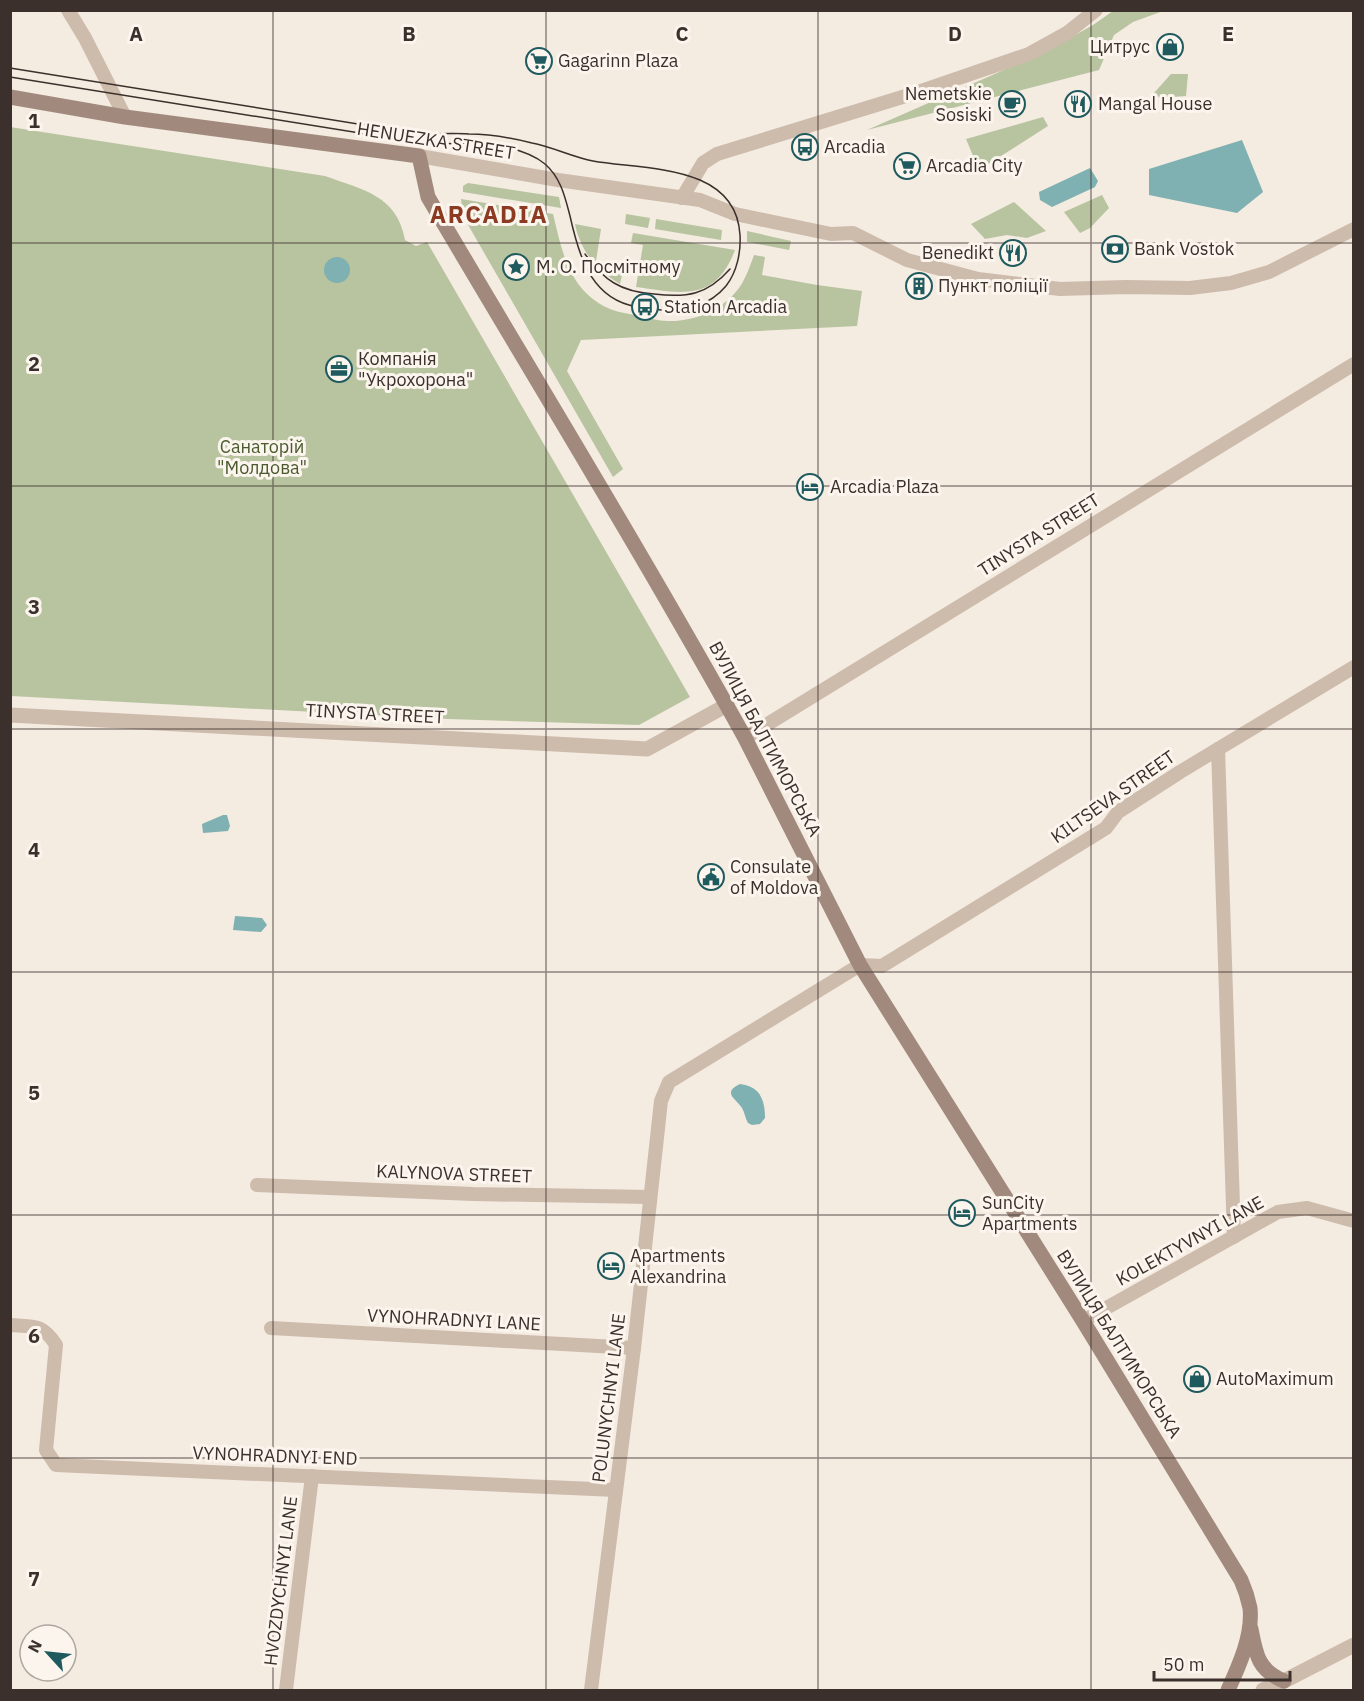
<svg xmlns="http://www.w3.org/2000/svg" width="1364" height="1701" font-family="'IBM Plex Sans',sans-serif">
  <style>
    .green { fill: #b8c4a0 }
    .water { fill: #7fb0b2 }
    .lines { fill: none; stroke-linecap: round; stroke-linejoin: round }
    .minor { stroke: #cdbbac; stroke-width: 14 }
    .tertiary { stroke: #cdbbac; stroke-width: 15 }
    .secondary { stroke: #a18a7d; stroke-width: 15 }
    .tram { stroke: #3b302b; stroke-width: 1.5 }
    .grid { fill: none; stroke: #3b302b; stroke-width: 1.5; stroke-opacity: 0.55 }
    .labels { text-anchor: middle; stroke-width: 6; stroke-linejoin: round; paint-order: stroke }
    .poi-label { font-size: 18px; fill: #3b302b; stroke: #fbf5ee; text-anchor: start }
    .street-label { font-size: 18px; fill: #3b302b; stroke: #fbf5ee }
    .park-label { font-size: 18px; fill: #4a5a2e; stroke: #fbf5ee }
    .district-label { font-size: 24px; font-weight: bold; letter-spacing: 1.5px; fill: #8c3b22; stroke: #fbf5ee }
    .grid-label { font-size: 20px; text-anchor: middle; font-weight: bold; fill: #3b302b; stroke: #fbf5ee; stroke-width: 6; stroke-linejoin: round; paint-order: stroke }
  </style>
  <rect width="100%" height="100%" fill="#f4ebe1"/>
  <g class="green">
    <polygon points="1113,11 1163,11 1133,22 1114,35 1099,70 867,130 1045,52 1093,25"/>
    <polygon points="1171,74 1188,74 1186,96 1160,98 1154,93"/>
    <polygon points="1043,117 1048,126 979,170 966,139"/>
    <path d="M 10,127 L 325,176 C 363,190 397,195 405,240 L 416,246 L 427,242 L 690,697 L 639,725 L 448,719 L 11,696 Z"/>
    <polygon points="468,183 559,197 561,208 463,192 463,186"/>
    <polygon points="1102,195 1109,208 1090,228 1080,233 1064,212"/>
    <path d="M 461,199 L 553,214 C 560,242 565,272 586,293 C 604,310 617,312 640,316 C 649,318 658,321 667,321 C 694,322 723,310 739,288 C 746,278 750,266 754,255 L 765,257 L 762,275 L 817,285 L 862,291 L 857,326 L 581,340 L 567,371 L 623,469 L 613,477 L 467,223 L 463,214 Z"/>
    <polygon points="1014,202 1046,231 1027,238 1007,235 985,239 971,224"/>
    <polygon points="626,214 650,218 648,228 625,224"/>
    <polygon points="656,219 722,230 721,240 655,229"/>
    <path d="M 575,224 L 601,229 L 596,261 L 624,266 L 620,284 C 597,271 580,250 575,224 Z"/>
    <polygon points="747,231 791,241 789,250 747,242"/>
    <path d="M 633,233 L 735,250 C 715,303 681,293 636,287 L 643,245 L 631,243 Z"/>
  </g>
  <g class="water">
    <polygon points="1242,140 1263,192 1237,213 1149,195 1149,169"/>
    <polygon points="1090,168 1098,181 1095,187 1052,207 1040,200 1039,192"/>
    <circle cx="337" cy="270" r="13"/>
    <polygon points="223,815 227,815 230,826 228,831 203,833 202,824"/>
    <polygon points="235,916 262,918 267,925 261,932 233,930"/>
    <path d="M 740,1084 C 760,1086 765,1100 765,1118 L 760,1124 L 752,1125 L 748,1123 C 745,1118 745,1113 742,1108 C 737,1099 721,1093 740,1084 Z"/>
  </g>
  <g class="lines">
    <g class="minor">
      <polyline points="68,10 85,38 125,117"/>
      <polyline points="419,156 558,180 700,200 735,214 831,234 853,233 907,260 978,279 1060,289 1126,287 1190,288 1231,283 1269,272 1354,229"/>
      <polyline points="682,198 703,163 717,154 909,95 1029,54 1067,33 1096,10"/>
      <polyline points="745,738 1354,364"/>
      <polyline points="1218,749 1234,1237"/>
      <polyline points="257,1185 473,1194 650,1197"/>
      <polyline points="1083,1321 1278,1212 1307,1208 1354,1221"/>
      <path d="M 10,1325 C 34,1327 42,1323 56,1345 L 46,1450 L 56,1465 L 616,1490"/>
      <polyline points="271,1328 634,1348"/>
      <polyline points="286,1690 312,1476"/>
      <polyline points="591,1690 634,1348 661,1101 669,1082 860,965 882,966 1106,828 1118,812 1180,772 1354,667"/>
    </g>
    <g class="tertiary">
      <polyline points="10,715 647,749 727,705"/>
      <polyline points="1263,1690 1284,1681 1354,1645"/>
    </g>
    <g class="secondary">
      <path d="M 10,97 L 125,117 L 419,156 L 428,197 C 534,377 644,556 745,738 L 860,965 L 1083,1321 L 1241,1580 C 1245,1589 1248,1598 1250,1608 C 1253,1635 1239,1666 1228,1690"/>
      <path d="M 1251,1629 C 1256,1655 1258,1670 1284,1681"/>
    </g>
    <g class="tram">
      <path d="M 10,68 L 420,134 C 436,134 453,133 469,134 C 490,134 512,138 532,143 C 553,147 572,157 593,161 C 643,170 736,163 740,235 C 741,252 737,272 726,286 C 710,305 685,313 661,310 C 651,308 639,308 629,305 C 589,294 578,252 570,216 C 565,197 561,178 545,164 C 527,149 490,142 468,143 C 452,143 438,145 422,143 L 10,77"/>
      <path d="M 585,254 C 593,265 602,276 614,283 C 627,291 640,293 654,294 C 687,298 707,295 730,269"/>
    </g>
  </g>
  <path class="grid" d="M 273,10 L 273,1690M 546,10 L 546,1690M 818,10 L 818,1690M 1091,10 L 1091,1690M 10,243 L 1354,243M 10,486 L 1354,486M 10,729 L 1354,729M 10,972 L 1354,972M 10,1215 L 1354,1215M 10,1458 L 1354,1458"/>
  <defs>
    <symbol id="shop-ring" viewBox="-11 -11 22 22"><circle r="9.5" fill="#fbf5ee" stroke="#1f5a5e" stroke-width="1.5"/><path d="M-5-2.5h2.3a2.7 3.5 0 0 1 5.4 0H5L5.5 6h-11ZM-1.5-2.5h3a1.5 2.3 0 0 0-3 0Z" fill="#1f5a5e"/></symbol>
    <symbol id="supermarket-ring" viewBox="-11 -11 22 22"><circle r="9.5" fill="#fbf5ee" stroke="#1f5a5e" stroke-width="1.5"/><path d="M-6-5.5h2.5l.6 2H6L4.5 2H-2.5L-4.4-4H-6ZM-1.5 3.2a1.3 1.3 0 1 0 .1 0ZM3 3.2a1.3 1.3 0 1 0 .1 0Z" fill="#1f5a5e"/></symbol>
    <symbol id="cafe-ring" viewBox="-11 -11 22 22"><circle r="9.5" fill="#fbf5ee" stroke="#1f5a5e" stroke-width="1.5"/><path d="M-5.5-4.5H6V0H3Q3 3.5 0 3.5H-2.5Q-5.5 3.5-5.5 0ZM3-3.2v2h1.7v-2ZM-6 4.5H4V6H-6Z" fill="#1f5a5e"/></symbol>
    <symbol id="restaurant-ring" viewBox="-11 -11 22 22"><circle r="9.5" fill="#fbf5ee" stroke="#1f5a5e" stroke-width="1.5"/><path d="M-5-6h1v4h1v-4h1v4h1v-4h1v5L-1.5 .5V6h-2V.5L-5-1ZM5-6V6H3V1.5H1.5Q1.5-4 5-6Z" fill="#1f5a5e"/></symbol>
    <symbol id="bus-ring" viewBox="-11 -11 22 22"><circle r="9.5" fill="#fbf5ee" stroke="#1f5a5e" stroke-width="1.5"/><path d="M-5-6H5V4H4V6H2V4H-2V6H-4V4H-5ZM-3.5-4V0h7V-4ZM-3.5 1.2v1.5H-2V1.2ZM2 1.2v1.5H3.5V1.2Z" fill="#1f5a5e"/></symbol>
    <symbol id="bank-ring" viewBox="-11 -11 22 22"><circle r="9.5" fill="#fbf5ee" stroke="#1f5a5e" stroke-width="1.5"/><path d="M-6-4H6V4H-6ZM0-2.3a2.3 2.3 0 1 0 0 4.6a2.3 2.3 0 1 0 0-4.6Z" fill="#1f5a5e"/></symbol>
    <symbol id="sight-ring" viewBox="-11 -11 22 22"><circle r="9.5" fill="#fbf5ee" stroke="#1f5a5e" stroke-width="1.5"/><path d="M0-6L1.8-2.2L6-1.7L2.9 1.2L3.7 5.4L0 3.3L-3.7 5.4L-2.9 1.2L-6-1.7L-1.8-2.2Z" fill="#1f5a5e"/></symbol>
    <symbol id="building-ring" viewBox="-11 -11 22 22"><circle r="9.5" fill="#fbf5ee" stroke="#1f5a5e" stroke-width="1.5"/><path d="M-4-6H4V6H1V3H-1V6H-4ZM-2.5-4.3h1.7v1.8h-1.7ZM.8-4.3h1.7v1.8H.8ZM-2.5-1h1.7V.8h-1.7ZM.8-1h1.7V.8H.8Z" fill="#1f5a5e"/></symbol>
    <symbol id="office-ring" viewBox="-11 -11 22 22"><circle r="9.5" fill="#fbf5ee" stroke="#1f5a5e" stroke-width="1.5"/><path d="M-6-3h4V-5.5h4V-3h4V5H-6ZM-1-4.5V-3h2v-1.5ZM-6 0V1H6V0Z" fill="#1f5a5e"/></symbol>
    <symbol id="hotel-ring" viewBox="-11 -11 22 22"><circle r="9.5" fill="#fbf5ee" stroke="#1f5a5e" stroke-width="1.5"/><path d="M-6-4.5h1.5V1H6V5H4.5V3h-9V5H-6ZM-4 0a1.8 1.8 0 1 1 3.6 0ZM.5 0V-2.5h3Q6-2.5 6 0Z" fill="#1f5a5e"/></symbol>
    <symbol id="civic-ring" viewBox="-11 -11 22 22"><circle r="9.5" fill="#fbf5ee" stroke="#1f5a5e" stroke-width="1.5"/><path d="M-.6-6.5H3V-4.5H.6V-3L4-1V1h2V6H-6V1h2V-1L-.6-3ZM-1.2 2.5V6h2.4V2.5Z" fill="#1f5a5e"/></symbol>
  </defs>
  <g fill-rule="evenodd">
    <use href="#shop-ring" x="1155" y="32" width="30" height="30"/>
    <use href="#supermarket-ring" x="524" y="46" width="30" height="30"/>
    <use href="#cafe-ring" x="997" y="89" width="30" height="30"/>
    <use href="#restaurant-ring" x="1063" y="89" width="30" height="30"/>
    <use href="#bus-ring" x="790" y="132" width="30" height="30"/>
    <use href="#supermarket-ring" x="892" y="151" width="30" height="30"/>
    <use href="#bank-ring" x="1100" y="234" width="30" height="30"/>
    <use href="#restaurant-ring" x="998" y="238" width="30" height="30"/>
    <use href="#sight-ring" x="501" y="252" width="30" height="30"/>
    <use href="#building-ring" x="904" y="271" width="30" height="30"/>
    <use href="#bus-ring" x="630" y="292" width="30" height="30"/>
    <use href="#office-ring" x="324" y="354" width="30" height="30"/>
    <use href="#hotel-ring" x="795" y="472" width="30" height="30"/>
    <use href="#civic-ring" x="696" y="862" width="30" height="30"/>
    <use href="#hotel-ring" x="947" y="1198" width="30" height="30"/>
    <use href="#hotel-ring" x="596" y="1251" width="30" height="30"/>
    <use href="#shop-ring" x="1182" y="1364" width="30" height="30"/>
  </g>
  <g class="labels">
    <g class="poi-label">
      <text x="1150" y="53" text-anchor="end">Цитрус</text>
      <text x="558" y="67">Gagarinn Plaza</text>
      <text x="992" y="100" text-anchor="end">Nemetskie<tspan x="992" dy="21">Sosiski</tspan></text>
      <text x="1098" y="110">Mangal House</text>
      <text x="824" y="153">Arcadia</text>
      <text x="926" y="172">Arcadia City</text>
      <text x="1134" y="255">Bank Vostok</text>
      <text x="994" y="259" text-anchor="end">Benedikt</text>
      <text x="536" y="273">М. О. Посмітному</text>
      <text x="938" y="292">Пункт поліції</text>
      <text x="664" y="313">Station Arcadia</text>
      <text x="358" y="365">Компанія<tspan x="358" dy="21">"Укрохорона"</tspan></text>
      <text x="830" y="493">Arcadia Plaza</text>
      <text x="730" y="873">Consulate<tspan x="730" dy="21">of Moldova</tspan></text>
      <text x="982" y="1209">SunCity<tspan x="982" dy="21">Apartments</tspan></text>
      <text x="630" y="1262">Apartments<tspan x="630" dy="21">Alexandrina</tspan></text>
      <text x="1216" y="1385">AutoMaximum</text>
    </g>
    <g class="street-label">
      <text transform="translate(436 141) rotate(9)" y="6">HENUEZKA STREET</text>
      <text transform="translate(1039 535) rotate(-32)" y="6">TINYSTA STREET</text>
      <text transform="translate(375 714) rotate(3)" y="6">TINYSTA STREET</text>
      <text transform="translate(765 739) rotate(62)" y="6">ВУЛИЦЯ БАЛТИМОРСЬКА</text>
      <text transform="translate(1113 797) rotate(-35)" y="6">KILTSEVA STREET</text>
      <text transform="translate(454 1174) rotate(2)" y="6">KALYNOVA STREET</text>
      <text transform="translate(1190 1241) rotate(-29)" y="6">KOLEKTYVNYI LANE</text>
      <text transform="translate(454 1320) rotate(3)" y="6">VYNOHRADNYI LANE</text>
      <text transform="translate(1119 1344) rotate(58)" y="6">ВУЛИЦЯ БАЛТИМОРСЬКА</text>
      <text transform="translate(609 1398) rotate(-83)" y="6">POLUNYCHNYI LANE</text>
      <text transform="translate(275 1456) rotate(2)" y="6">VYNOHRADNYI END</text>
      <text transform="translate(281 1581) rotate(-83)" y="6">HVOZDYCHNYI LANE</text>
    </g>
    <g class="park-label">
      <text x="262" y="453">Санаторій<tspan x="262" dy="21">"Молдова"</tspan></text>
    </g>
    <g class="district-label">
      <text x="489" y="223">ARCADIA</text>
    </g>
  </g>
  <g class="grid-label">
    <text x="136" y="41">A</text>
    <text x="409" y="41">B</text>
    <text x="682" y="41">C</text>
    <text x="955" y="41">D</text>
    <text x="1228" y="41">E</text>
    <text x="34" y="128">1</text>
    <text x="34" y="371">2</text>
    <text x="34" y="614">3</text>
    <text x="34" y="857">4</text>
    <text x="34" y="1100">5</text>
    <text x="34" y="1343">6</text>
    <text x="34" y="1586">7</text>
  </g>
  <rect width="1364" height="1701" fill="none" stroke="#3b302b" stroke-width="24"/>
  <g transform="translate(48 1653) rotate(297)"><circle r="28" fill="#fbf5ee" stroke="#aea6a0" stroke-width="1.5"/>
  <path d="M0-4.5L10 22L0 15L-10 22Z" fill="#1f5a5e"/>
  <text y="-9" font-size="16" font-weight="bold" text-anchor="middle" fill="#3b302b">N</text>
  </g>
  <path d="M1154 1671v9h136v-9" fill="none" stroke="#3b302b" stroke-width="3"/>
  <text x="1163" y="1671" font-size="18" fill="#3b302b" stroke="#fbf5ee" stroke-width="4.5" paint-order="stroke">50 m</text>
</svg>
